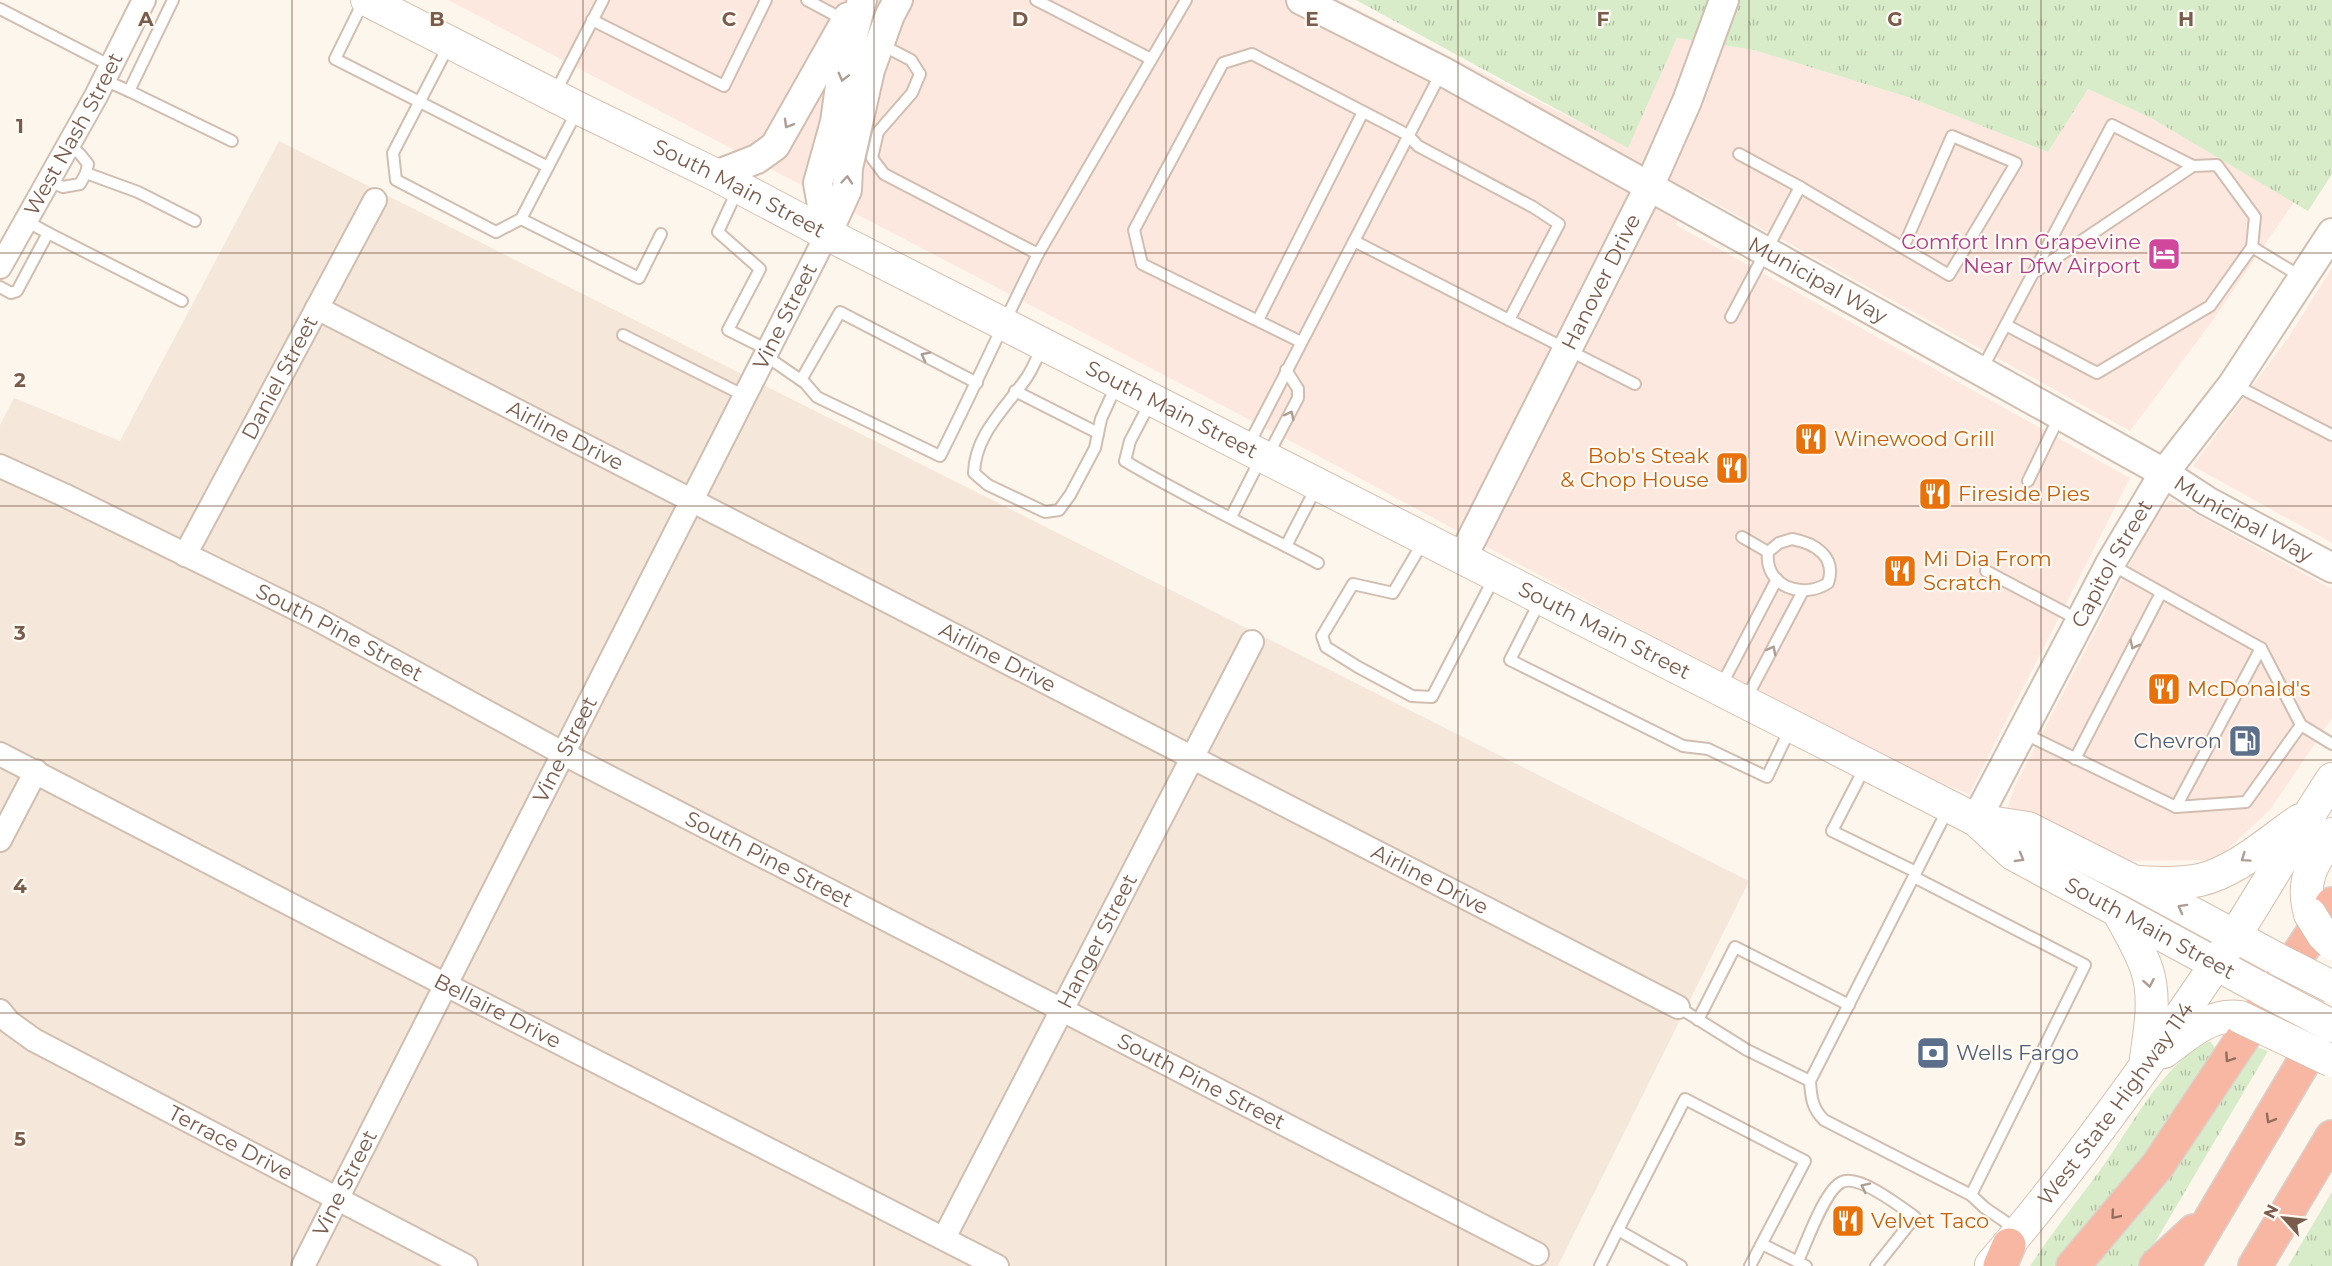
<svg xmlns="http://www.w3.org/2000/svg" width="2332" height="1266" font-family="Montserrat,sans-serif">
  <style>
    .residential { fill: #f5e8da }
    .commercial { fill: #fde8e0 }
    .grass { fill: url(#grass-tufts) }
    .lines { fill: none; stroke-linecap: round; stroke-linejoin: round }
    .service-casing { stroke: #d1beb0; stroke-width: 14 }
    .minor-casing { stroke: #d1beb0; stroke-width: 26 }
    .tertiary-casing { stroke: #d1beb0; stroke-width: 32 }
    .secondary-casing { stroke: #d6c0b0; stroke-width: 34 }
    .motorway-casing { stroke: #dad1cd; stroke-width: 36 }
    .service { stroke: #fff; stroke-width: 10 }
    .minor { stroke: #fff; stroke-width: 22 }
    .tertiary { stroke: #fff; stroke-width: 28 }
    .secondary { stroke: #fff; stroke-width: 32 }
    .motorway { stroke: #f7b7a3; stroke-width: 33 }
    .secondary-bridge-casing { stroke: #d6c0b0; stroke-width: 34; stroke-linecap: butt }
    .secondary-bridge { stroke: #fff; stroke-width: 32 }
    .oneway { stroke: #af9d94 }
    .oneway2 { stroke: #936e5e }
    .grid { fill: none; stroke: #7a5c4d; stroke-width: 1.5; stroke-opacity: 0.55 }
    .labels { text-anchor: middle; stroke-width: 4.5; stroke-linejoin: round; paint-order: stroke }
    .street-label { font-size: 21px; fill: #7a5c4d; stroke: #fffaf3 }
    .hotel-label { font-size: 21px; fill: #b23c85; stroke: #fffaf3; text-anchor: end }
    .food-label { font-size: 21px; fill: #c56008; stroke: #fffaf3; text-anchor: start }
    .service-label { font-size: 21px; fill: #4e5e75; stroke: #fffaf3; text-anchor: end }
    .grid-label { font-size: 20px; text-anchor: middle; font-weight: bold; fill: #7a5c4d; stroke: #fffaf3; stroke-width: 4.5; stroke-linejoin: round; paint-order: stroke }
  </style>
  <defs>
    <pattern id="grass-tufts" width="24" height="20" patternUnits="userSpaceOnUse" patternTransform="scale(1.5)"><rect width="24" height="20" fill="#d8ecc9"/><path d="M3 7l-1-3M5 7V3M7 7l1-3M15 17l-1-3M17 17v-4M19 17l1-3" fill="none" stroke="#b4c2a5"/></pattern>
  </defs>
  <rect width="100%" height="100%" fill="#fdf6ec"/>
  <polygon class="residential" points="279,141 1749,881 1558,1266 0,1266 0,425 14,398 120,441"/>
  <g class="commercial">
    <polygon points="448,0 1339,0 1628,147 1677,38 1754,50 1908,97 2047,152 2088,89 2151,118 2294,202 2213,320 2130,431 1695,192 1676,225 2130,478 1969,794 1905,769 1736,681 1311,452"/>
    <polygon points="2332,268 2332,543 2193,466 2288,338"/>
    <polygon points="2170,500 2332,589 2332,718 2270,810 2216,860 2121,861 2007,809 2015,786 2157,512"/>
  </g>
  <g class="grass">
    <polygon points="1356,0 2332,0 2332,174 2308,211 2151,118 2088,89 2048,152 1908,97 1754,50 1677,38 1628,148"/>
    <path d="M 2210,1041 L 2218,1052 L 2120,1187 L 2058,1266 L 2030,1266 C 2051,1234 2075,1204 2098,1173 C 2129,1132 2162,1062 2210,1041 Z"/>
    <polygon points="2257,1047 2268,1051 2141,1266 2088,1266"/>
    <polygon points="2332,1192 2332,1266 2288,1266"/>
  </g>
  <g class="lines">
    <defs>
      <g id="service">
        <polyline points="364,0 335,59 548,167"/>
        <polyline points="807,0 846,21"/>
        <polyline points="1036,0 1151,59"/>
        <polyline points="0,9 111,66"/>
        <polyline points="592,20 724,86 766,0"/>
        <polyline points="449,45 393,153 396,180 496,232 521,219 577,111"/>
        <polyline points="104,80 129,91 173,0"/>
        <polyline points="129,91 232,141"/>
        <polyline points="555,93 603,0"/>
        <polyline points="1739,154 1800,187"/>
        <polyline points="86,173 138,192 195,221"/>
        <polyline points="48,181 63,187 80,184 86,173 88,164 80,154 69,145"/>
        <polyline points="738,189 718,232 760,269 728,330 768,350"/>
        <polyline points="521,219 639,278 661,234"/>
        <polyline points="26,221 48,233"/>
        <polyline points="1354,241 1635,384"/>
        <polyline points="2252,247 2303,278"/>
        <polyline points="1038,254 1186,0"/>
        <polyline points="2035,272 2193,166"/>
        <polyline points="0,287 11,293 17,291 48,233 182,301"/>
        <polyline points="1731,317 1800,187 1949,275 2016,163 1952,136 1903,248"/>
        <polyline points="1258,320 1363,112"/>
        <polyline points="623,335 745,396"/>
        <polyline points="1301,342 1142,264 1134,230 1223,63 1252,54 1408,135 1418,146 1533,207 1559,224 1509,320"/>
        <path d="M 1042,348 C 1037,357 1033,368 1027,377 C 1006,408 975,434 974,473 L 988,485 L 1045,512 L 1059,510 L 1070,495 L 1095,448 L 1101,419 L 1117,384"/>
        <path d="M 766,356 L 805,383 L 817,397 L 940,456 C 974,389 1004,321 1038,254 L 884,174 L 872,158 L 878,132 L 912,93 L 920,74 L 911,60 L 882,45"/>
        <polyline points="1981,371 2112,125 2193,166 2217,165 2255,217 2252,247 2210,306 2097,373 2006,325"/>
        <polyline points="801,380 840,312 977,383"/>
        <polyline points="2233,384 2332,435"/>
        <polyline points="1015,391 1098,433"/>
        <path d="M 1151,401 L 1130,441 L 1125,461 C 1187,498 1254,529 1318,563"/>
        <polyline points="1248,446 1442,71"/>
        <polyline points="1268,455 1298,398 1298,389 1286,370"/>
        <polyline points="2028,481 2059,417"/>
        <polyline points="1231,517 1261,458"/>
        <polyline points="1742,537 1768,552"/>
        <path d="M 1792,539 C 1815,543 1837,557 1828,583 C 1802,600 1764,586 1768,552 L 1779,543 Z"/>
        <polyline points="1423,542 1393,593 1353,584 1322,636 1326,647 1358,667 1412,696 1432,697 1494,578"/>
        <polyline points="1286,546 1316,488"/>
        <polyline points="2112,565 2261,648 2301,725 2332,744"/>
        <polyline points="1986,571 2079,620"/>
        <polyline points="1540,601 1510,660 1683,746 1708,749 1767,777 1790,729"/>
        <polyline points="1720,688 1777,579"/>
        <polyline points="1746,699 1803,591"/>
        <polyline points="2023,733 2176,807 2246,802 2301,725"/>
        <polyline points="2075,759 2161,593"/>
        <polyline points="1865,767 1832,831 1916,872"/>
        <polyline points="2176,807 2261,648"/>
        <path d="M 1948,809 L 1810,1081 C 1811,1097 1812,1108 1824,1120 L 1971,1195 L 1985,1208 L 2016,1229"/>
        <polyline points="1914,877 2085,965 1971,1195"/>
        <polyline points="1678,1007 1747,1050 1810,1081"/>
        <polyline points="1698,1020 1735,947 1849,1005"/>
        <polyline points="1762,1244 1806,1266"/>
        <path d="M 1798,1261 C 1806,1244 1825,1189 1842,1182 C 1859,1174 1901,1207 1915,1217 L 1876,1266"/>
        <polyline points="1600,1266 1618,1230"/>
        <polyline points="1681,1266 1618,1230 1685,1099 1805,1161 1750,1266"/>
      </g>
      <g id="minor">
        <path id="s1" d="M 0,267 L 96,96 L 144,0"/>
        <path id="s2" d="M 317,308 L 1678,1007"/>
        <path id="s3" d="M 0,466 L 64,495 L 317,619 L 564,754 L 1537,1254"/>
        <path id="s4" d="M 185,555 L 375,200"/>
        <path id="s5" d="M 0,754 L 446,985 L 997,1266"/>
        <polyline points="0,840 36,771"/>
        <path id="s6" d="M 0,1011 L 9,1022 L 34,1040 L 466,1266"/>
        <path id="s7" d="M 944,1238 L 1252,642"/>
        <path id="s8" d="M 303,1266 L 827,234"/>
      </g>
      <g id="tertiary">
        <path id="s9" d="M 1301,0 L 1442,71 L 2164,473 L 2207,501 L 2332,568"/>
        <polyline points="716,175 757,159 775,146 848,17"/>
        <polyline points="827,234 847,190 848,168 870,70 890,15 898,0"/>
        <polyline points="827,234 818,183 835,122 840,86 862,0"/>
        <path id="s10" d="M 1462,558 L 1649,187 L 1687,101 L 1724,0"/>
        <path id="s11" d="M 1976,820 L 2110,564 L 2164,473 L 2233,384 L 2332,233"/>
      </g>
      <g id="secondary">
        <path id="s12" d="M 367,0 L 578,108 L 716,175 L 827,234 L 1976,820 L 2013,854 L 2260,988"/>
        <polyline points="1976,820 2028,828 2135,882 2279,960"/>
        <path d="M 2139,882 C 2159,883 2180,884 2200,880 C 2237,871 2269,841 2300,820"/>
        <path d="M 2118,911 C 2128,930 2140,949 2147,970 C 2156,998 2150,1030 2146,1058"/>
        <path d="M 2310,914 C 2300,879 2314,862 2332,834"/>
        <path d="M 2164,1052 C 2187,1035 2210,1013 2240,1017"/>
        <path id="s13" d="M 1991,1265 C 2079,1162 2159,1050 2234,937 C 2267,885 2298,831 2332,779"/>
      </g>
      <g id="motorway">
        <polyline points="2000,1266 2009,1245"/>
        <polyline points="2073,1266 2158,1165 2332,904"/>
        <polyline points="2156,1266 2194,1231"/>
        <polyline points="2183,1266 2325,1026"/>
        <polyline points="2255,1266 2332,1137"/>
      </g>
    </defs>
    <use href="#service" class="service-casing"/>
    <use href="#minor" class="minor-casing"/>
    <use href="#tertiary" class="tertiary-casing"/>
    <use href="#secondary" class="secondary-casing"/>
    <use href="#motorway" class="motorway-casing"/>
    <use href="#service" class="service"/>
    <use href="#minor" class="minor"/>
    <use href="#tertiary" class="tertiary"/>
    <use href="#secondary" class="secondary"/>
    <use href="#motorway" class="motorway"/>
    <defs>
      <g id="secondary-bridge">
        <polyline points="2310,914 2323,935 2332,944"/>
        <polyline points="2279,960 2332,987"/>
        <polyline points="2260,988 2332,1026"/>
        <polyline points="2240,1017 2332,1061"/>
      </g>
    </defs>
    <use href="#secondary-bridge" class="secondary-bridge-casing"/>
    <use href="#secondary-bridge" class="secondary-bridge"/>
  </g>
  <defs><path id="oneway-chevron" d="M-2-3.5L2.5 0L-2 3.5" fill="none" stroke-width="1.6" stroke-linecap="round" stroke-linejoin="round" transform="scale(1.5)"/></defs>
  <g class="oneway">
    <use href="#oneway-chevron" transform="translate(843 77) rotate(104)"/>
    <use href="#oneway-chevron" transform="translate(788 124) rotate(120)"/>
    <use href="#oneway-chevron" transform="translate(847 180) rotate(-85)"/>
    <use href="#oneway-chevron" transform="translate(925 356) rotate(-153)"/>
    <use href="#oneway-chevron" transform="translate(1290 415) rotate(-63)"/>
    <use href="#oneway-chevron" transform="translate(2134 645) rotate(117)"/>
    <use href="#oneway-chevron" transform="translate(1772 650) rotate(-62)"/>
    <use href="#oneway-chevron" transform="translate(2020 858) rotate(30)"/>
    <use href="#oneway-chevron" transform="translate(2245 858) rotate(145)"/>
    <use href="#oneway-chevron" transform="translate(2182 908) rotate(-151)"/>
    <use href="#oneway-chevron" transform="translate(2149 983) rotate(80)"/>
    <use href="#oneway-chevron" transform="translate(1865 1187) rotate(-154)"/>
  </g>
  <g class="oneway2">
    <use href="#oneway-chevron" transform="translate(2229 1058) rotate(124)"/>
    <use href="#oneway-chevron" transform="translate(2270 1119) rotate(120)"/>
    <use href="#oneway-chevron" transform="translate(2115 1215) rotate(130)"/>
  </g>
  <path class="grid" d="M 292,0 L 292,1266M 583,0 L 583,1266M 874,0 L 874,1266M 1166,0 L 1166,1266M 1458,0 L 1458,1266M 1749,0 L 1749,1266M 2041,0 L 2041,1266M 0,253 L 2332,253M 0,506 L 2332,506M 0,760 L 2332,760M 0,1013 L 2332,1013"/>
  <defs>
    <symbol id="hotel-square" viewBox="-11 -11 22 22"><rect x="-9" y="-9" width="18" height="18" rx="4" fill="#d1479c" stroke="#fffaf3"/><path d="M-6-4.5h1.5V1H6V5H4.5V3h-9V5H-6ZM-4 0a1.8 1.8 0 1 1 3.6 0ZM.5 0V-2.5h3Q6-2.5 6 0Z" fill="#fff"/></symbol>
    <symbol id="restaurant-square" viewBox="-11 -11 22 22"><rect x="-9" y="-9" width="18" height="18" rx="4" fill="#e8710a" stroke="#fffaf3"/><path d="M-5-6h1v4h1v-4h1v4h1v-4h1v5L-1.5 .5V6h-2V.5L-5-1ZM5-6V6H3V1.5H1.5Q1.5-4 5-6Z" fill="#fff"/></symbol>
    <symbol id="fuel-square" viewBox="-11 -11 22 22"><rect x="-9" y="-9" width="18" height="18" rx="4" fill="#5c6f8a" stroke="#fffaf3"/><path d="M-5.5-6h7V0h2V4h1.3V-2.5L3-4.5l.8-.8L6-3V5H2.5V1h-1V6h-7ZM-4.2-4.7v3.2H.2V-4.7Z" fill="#fff"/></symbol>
    <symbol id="bank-square" viewBox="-11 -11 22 22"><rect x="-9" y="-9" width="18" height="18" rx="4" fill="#5c6f8a" stroke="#fffaf3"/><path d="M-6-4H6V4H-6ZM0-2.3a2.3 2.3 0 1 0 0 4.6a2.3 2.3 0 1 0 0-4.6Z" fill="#fff"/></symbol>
  </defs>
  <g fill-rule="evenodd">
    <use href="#hotel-square" x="2145" y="235" width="38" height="38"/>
    <use href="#restaurant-square" x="1792" y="420" width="38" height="38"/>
    <use href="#restaurant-square" x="1713" y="449" width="38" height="38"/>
    <use href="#restaurant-square" x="1916" y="475" width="38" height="38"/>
    <use href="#restaurant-square" x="1881" y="552" width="38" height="38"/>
    <use href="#restaurant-square" x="2145" y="670" width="38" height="38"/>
    <use href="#fuel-square" x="2226" y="722" width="38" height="38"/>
    <use href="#bank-square" x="1914" y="1034" width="38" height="38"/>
    <use href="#restaurant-square" x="1829" y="1202" width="38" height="38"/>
  </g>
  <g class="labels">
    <g class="street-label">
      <text dy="7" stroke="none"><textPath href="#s1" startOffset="152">West Nash Street</textPath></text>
      <text dy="7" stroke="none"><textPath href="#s12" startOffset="417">South Main Street</textPath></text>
      <text dy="7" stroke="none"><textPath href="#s9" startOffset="588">Municipal Way</textPath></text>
      <text dy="7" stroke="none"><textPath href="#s10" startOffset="309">Hanover Drive</textPath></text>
      <text dy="7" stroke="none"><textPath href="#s8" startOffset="1065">Vine Street</textPath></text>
      <text dy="7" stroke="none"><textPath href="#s4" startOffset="201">Daniel Street</textPath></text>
      <text dy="7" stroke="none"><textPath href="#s12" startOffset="903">South Main Street</textPath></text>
      <text dy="7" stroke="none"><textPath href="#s2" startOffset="279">Airline Drive</textPath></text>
      <text dy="7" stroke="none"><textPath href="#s9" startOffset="1076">Municipal Way</textPath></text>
      <text dy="7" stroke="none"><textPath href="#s11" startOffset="290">Capitol Street</textPath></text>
      <text dy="7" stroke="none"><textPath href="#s12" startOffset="1389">South Main Street</textPath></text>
      <text dy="7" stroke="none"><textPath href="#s3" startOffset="378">South Pine Street</textPath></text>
      <text dy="7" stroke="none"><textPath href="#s2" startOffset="765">Airline Drive</textPath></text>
      <text dy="7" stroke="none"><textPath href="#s8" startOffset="579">Vine Street</textPath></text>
      <text dy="7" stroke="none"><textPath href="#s3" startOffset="864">South Pine Street</textPath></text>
      <text dy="7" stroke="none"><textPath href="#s2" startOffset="1251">Airline Drive</textPath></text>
      <text dy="7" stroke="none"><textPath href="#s12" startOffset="2012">South Main Street</textPath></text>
      <text dy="7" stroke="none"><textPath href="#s7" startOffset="334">Hanger Street</textPath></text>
      <text dy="7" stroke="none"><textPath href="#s5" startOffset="560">Bellaire Drive</textPath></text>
      <text dy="7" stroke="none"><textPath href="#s3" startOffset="1350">South Pine Street</textPath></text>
      <text dy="7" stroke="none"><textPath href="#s13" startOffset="204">West State Highway 114</textPath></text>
      <text dy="7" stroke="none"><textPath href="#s6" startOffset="267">Terrace Drive</textPath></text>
      <text dy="7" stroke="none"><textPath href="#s8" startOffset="93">Vine Street</textPath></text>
    </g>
    <g class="hotel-label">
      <text x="2141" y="249">Comfort Inn Grapevine<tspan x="2141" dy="24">Near Dfw Airport</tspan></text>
    </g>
    <g class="food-label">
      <text x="1834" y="446">Winewood Grill</text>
      <text x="1709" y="463" text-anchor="end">Bob's Steak<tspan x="1709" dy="24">&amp; Chop House</tspan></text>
      <text x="1958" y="501">Fireside Pies</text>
      <text x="1923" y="566">Mi Dia From<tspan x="1923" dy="24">Scratch</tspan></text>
      <text x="2187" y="696">McDonald's</text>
      <text x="1871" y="1228">Velvet Taco</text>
    </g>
    <g class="service-label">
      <text x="2222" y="748">Chevron</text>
      <text x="1956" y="1060" text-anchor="start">Wells Fargo</text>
    </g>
  </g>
  <g class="grid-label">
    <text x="146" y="26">A</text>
    <text x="437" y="26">B</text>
    <text x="729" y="26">C</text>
    <text x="1020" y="26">D</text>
    <text x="1312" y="26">E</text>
    <text x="1603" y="26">F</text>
    <text x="1895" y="26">G</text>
    <text x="2186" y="26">H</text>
    <text x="20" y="133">1</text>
    <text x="20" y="387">2</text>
    <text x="20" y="640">3</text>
    <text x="20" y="893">4</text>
    <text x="20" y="1146">5</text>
  </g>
  <g transform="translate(2284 1218) rotate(297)" stroke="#fffaf3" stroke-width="4.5" paint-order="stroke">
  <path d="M0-4.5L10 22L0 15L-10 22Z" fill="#7a5c4d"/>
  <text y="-9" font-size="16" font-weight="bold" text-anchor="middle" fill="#7a5c4d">N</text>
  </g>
</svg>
